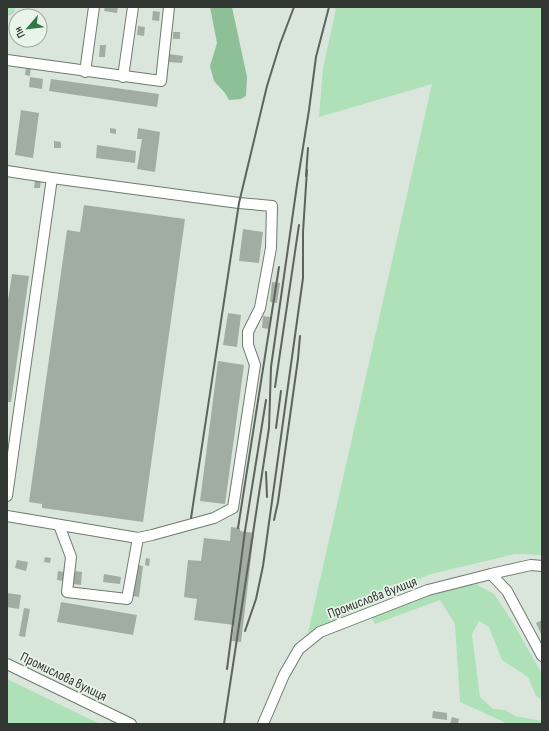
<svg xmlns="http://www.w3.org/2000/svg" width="549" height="731" font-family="'Sofia Sans Condensed',sans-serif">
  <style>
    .green { fill: #aee1b8 }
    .water { fill: #8dc097 }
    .building { fill: #a1aca3 }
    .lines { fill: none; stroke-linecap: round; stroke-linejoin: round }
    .minor-casing { stroke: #6f7a71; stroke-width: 12 }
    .major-casing { stroke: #c2c3c2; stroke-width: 15 }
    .minor { stroke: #fff; stroke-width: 10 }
    .major { stroke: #a4ecb8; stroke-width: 13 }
    .rail { stroke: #5d635e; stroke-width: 2 }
    .labels { text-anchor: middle; stroke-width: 3.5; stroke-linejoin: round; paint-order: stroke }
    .street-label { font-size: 14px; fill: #333734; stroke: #e8f3e9 }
  </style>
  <rect width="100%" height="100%" fill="#dae6dc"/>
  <g class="green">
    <polygon points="331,7 542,7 542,555 515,554 431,574 416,580 308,633 432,84 319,117 323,68 336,9"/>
    <polygon points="474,583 494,594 512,621 542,674 542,700 536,696 528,677 502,660 489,627 479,621 472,634 480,697 493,709 505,710 515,716 542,721 542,724 505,724 504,722 460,702 455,624 440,600 375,624 371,616 434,593"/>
    <polygon points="7,679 100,724 7,724"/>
  </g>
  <polygon class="water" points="210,7 232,7 247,77 246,96 241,99 229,100 225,93 214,81 210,66 217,43"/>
  <g class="building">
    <polygon points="105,7 118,7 117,13 104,11"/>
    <polygon points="153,11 160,12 159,21 152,20"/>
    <polygon points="138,26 145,27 144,36 137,35"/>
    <rect x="173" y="32" width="7" height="7"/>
    <polygon points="100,45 106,45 105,57 99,57"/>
    <polygon points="169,54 183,56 182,63 168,62"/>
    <polygon points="26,67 31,67 30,76 25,75"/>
    <polygon points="30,77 43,79 42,89 29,87"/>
    <polygon points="51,79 159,94 157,107 49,91"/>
    <polygon points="21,110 39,113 33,158 15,155"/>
    <polygon points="110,128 116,129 116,134 110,133"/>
    <polygon points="138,128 160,132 155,172 137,169 142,139 137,139"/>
    <polygon points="54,141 61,142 61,148 54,148"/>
    <polygon points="97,145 136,151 135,163 96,158"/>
    <polygon points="35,180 41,181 40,188 34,188"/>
    <polygon points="84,205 185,219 143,522 42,508 42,504 29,502 67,230 80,232"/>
    <polygon points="243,229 263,232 259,263 239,261"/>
    <polygon points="12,274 29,276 11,402 7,402 7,306"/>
    <polygon points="272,282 280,283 277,303 270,302"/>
    <polygon points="228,313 241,315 237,347 223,345"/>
    <polygon points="263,316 270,317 269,329 262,328"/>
    <polygon points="218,361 244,365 225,504 200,501"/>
    <polygon points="231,527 240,528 240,531 254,533 241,642 232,641 234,625 194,620 197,599 184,597 188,560 201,561 204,538 230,541"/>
    <polygon points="45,557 51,558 50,563 44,562"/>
    <polygon points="146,558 150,559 149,566 145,565"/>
    <polygon points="17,560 28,562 26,571 15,568"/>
    <polygon points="137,565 143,566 139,597 133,596"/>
    <polygon points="58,571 64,572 63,581 57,580"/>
    <polygon points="75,571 82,572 81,585 73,584"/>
    <polygon points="104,574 121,577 120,584 103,582"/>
    <polygon points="7,593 21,595 19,609 7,607"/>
    <polygon points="61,602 137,615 133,635 57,622"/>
    <polygon points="24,608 30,609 25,637 19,636"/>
    <polygon points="542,620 542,636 536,623"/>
    <polygon points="433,711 447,713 447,720 432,718"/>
    <polygon points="452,717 459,719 458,724 450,724"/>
  </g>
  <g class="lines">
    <defs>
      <g id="minor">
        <polyline points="7,60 161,81 169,7"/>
        <polyline points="85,72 94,7"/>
        <polyline points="123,77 133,7"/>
        <polyline points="7,171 52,178 239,203 272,206 271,248 260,308 248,332 248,345 255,365 233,508 214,518 152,535 138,538 7,516"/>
        <polyline points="7,496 52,178"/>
        <polyline points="59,525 71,557 67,592 127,599 138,538"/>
        <polyline points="491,574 507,591 542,656"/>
        <polyline points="7,664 131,724"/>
        <polyline points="263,724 284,675 299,649 320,632 428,590 491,574 531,565 542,566"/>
      </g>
      <polyline id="major" points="7,8 7,7"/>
    </defs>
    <use href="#minor" class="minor-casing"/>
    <use href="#major" class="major-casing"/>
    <use href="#minor" class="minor"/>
    <use href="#major" class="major"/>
    <g class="rail">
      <polyline points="306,176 308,148"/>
      <polyline points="275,387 299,225"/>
      <polyline points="276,428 281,391"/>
      <polyline points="266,472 267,497"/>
      <polyline points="191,518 239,203 267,86 280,44 294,7"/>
      <polyline points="274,520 278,502 298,359 300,336"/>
      <polyline points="238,528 279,267"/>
      <polyline points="245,631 256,599 263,566 303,278 303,232 307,170"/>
      <polyline points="227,669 245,531 266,400"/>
      <polyline points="224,724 269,428 271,367 297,185 309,110 316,57 329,7"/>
    </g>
  </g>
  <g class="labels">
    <g class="street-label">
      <text transform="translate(372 597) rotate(-21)" y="5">Промислова вулиця</text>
      <text transform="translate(64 676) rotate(26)" y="5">Промислова вулиця</text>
    </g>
  </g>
  <rect width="549" height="731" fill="none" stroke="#333734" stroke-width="16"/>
  <g transform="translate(28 28) rotate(242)"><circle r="19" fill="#e8f3e9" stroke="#a0a8a1"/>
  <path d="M0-3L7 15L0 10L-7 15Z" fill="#317845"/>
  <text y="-6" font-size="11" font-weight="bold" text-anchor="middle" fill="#333734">Пн</text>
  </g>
</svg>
